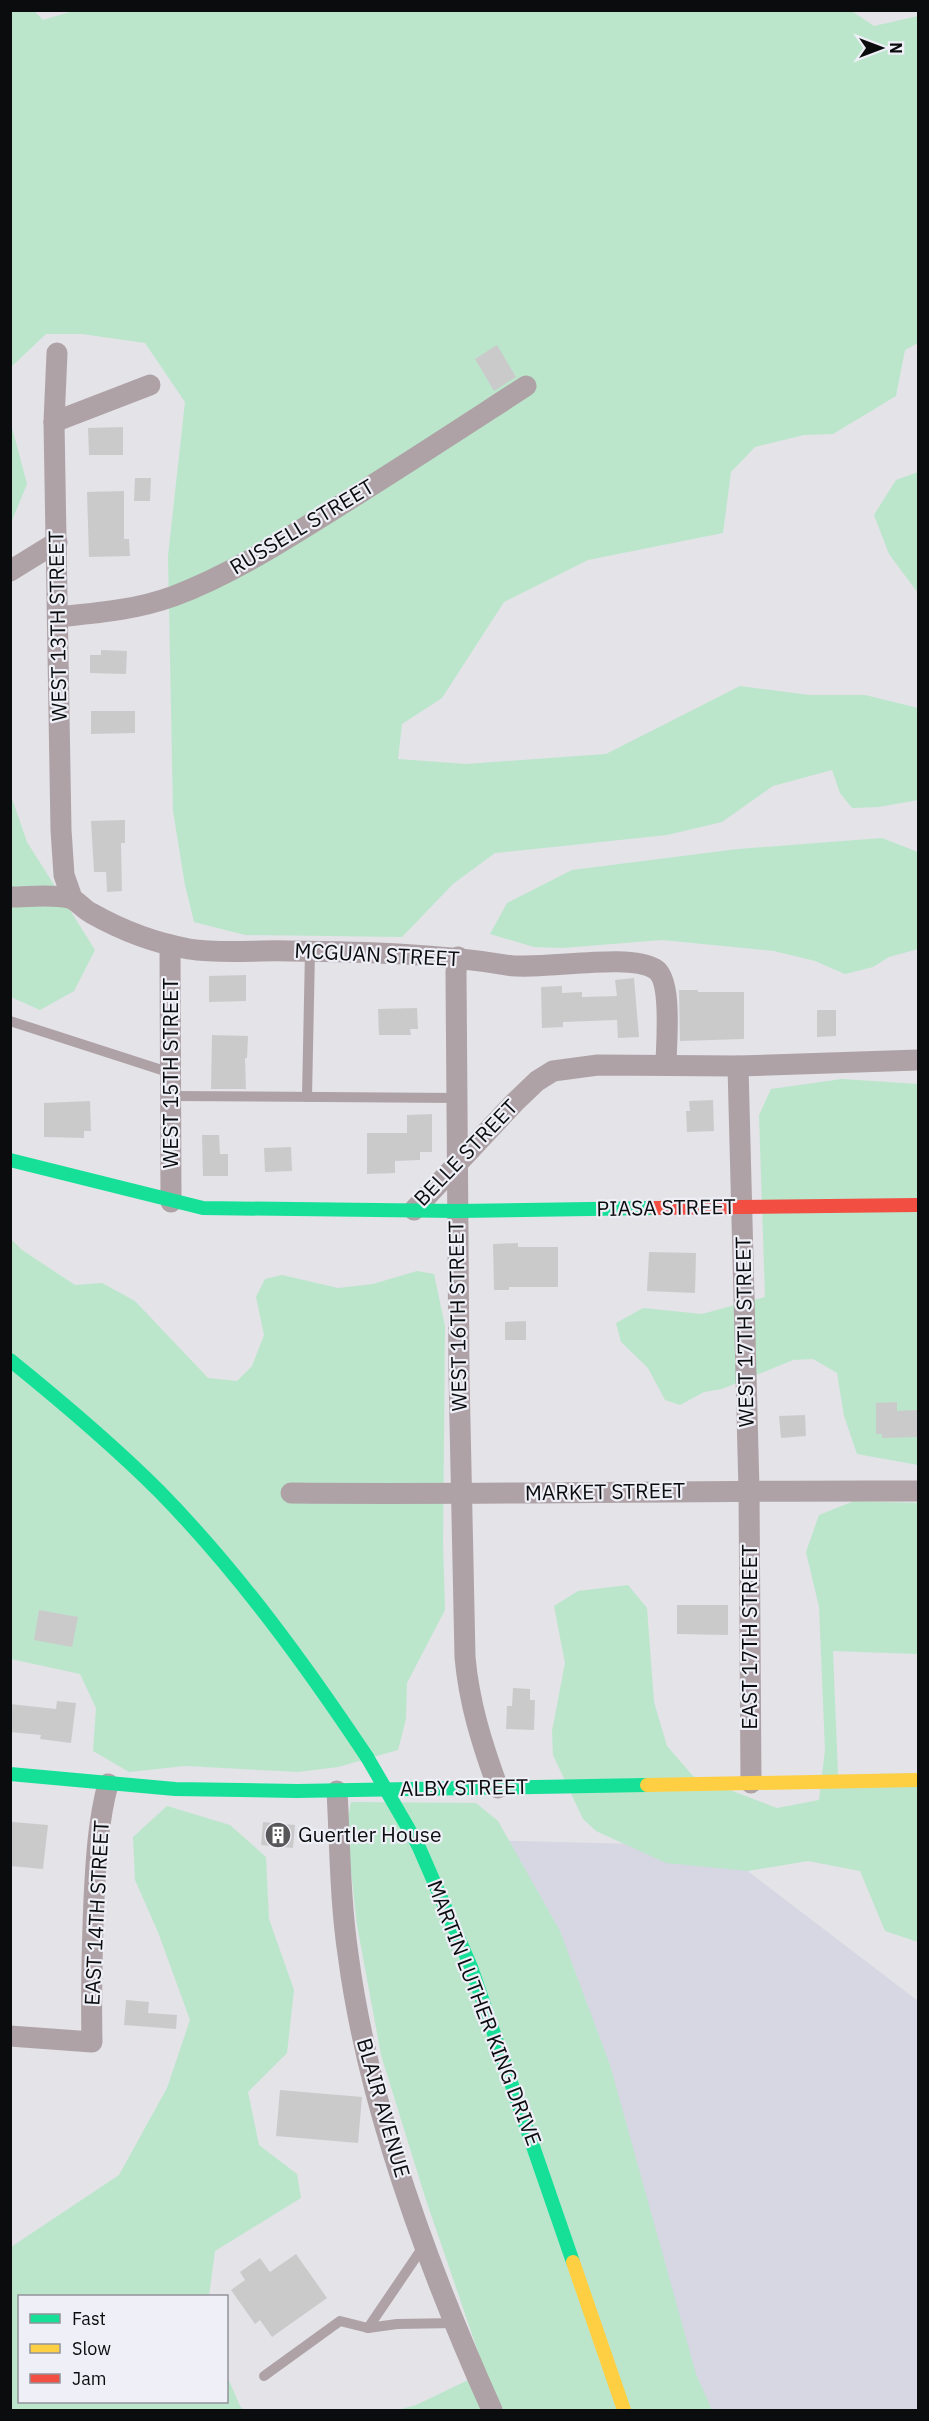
<svg xmlns="http://www.w3.org/2000/svg" width="929" height="2421" font-family="'IBM Plex Sans',sans-serif">
  <style>
    .built { fill: #d6d7e2 }
    .green { fill: #bbe6cc }
    .building { fill: #cbcacb }
    .lines { fill: none; stroke-linecap: round; stroke-linejoin: round }
    .lane { stroke: #afa2a6; stroke-width: 10 }
    .street { stroke: #afa2a6; stroke-width: 21 }
    .fast { stroke: #16e098; stroke-width: 14 }
    .slow { stroke: #ffcf43; stroke-width: 14 }
    .jam { stroke: #f24e42; stroke-width: 14 }
    .fast-bridge { stroke: #16e098; stroke-width: 14 }
    .labels { text-anchor: middle; stroke-width: 4.5; stroke-linejoin: round; paint-order: stroke }
    .street-label { font-size: 21px; fill: #0b0c0e; stroke: #eeeff7 }
    .poi-label { font-size: 21px; fill: #0b0c0e; stroke: #eeeff7; text-anchor: start }
  </style>
  <rect width="100%" height="100%" fill="#e3e3e8"/>
  <polygon class="built" points="474,1840 715,1846 918,2001 918,2410 673,2410"/>
  <g class="green">
    <polygon points="76,10 850,10 874,26 918,16 918,343 905,350 896,396 833,434 804,435 755,447 731,472 723,533 588,560 504,602 442,698 402,724 398,759 466,764 606,754 740,686 809,695 865,695 918,708 918,800 879,807 852,808 840,793 832,770 773,786 722,822 667,835 495,853 453,884 402,937 245,935 194,922 185,885 173,811 168,556 185,402 145,343 82,334 46,334 11,367 11,11 34,11 43,20"/>
    <polygon points="10,420 27,484 11,523 10,523"/>
    <polygon points="918,472 918,593 889,554 874,515 896,480"/>
    <polygon points="10,793 27,842 95,950 74,991 40,1010 11,997"/>
    <polygon points="882,838 918,852 918,949 889,957 873,967 845,974 815,961 774,951 662,940 562,948 534,947 490,934 507,903 572,870 738,849"/>
    <polygon points="842,1079 918,1084 918,1465 857,1454 844,1416 837,1373 813,1359 793,1360 722,1389 704,1392 680,1405 665,1400 648,1368 621,1342 616,1323 643,1308 702,1314 765,1297 759,1115 771,1089"/>
    <polygon points="10,1238 22,1250 75,1285 102,1283 135,1301 208,1378 237,1381 252,1366 264,1335 256,1297 265,1279 282,1275 338,1288 373,1284 417,1271 434,1274 445,1326 443,1543 445,1610 407,1683 406,1719 398,1750 338,1767 298,1772 185,1766 129,1772 93,1751 96,1708 80,1674 11,1659"/>
    <polygon points="854,1501 918,1503 918,1654 833,1651 838,1775 918,1773 918,1942 885,1931 860,1871 808,1861 748,1871 666,1863 596,1831 583,1819 553,1755 552,1731 565,1663 554,1606 578,1591 628,1585 647,1608 654,1702 667,1746 693,1776 777,1808 819,1800 825,1750 819,1607 806,1552 819,1515"/>
    <polygon points="351,1802 476,1803 498,1821 560,1931 610,2065 696,2374 712,2410 397,2410 416,2405 485,2372 425,2197 381,2055 357,1925 346,1827"/>
    <polygon points="167,1806 230,1825 266,1857 269,1919 294,1990 287,2053 248,2092 259,2145 297,2174 301,2198 215,2251 209,2296 20,2296 20,2402 226,2402 227,2376 240,2406 244,2410 11,2410 11,2247 119,2175 167,2088 190,2020 158,1932 135,1880 133,1837"/>
  </g>
  <g class="building">
    <polygon points="497,345 516,377 494,391 475,359"/>
    <polygon points="123,427 123,455 89,455 88,428"/>
    <polygon points="135,478 151,478 150,501 134,501"/>
    <polygon points="124,491 124,539 129,539 130,556 89,557 87,492"/>
    <polygon points="101,650 127,651 126,674 90,673 90,655 101,655"/>
    <polygon points="91,711 135,711 135,733 91,734"/>
    <polygon points="125,820 125,843 121,843 122,891 107,892 106,872 94,872 91,821"/>
    <polygon points="246,975 246,1001 209,1002 209,976"/>
    <polygon points="634,978 639,1037 618,1038 617,1020 563,1022 563,1027 542,1028 541,987 562,986 562,993 582,992 582,997 617,996 615,980"/>
    <polygon points="679,990 698,990 698,992 744,992 744,1039 680,1041"/>
    <polygon points="417,1008 418,1029 410,1029 411,1035 379,1035 378,1009"/>
    <polygon points="817,1010 836,1010 836,1036 817,1037"/>
    <polygon points="212,1035 248,1036 247,1058 245,1058 246,1089 211,1089"/>
    <polygon points="713,1100 714,1131 687,1132 686,1111 690,1111 689,1101"/>
    <polygon points="90,1101 91,1131 84,1131 84,1138 44,1137 44,1103"/>
    <polygon points="432,1114 432,1152 420,1152 420,1160 395,1161 395,1173 367,1174 367,1133 407,1133 407,1115"/>
    <polygon points="202,1135 219,1135 220,1154 228,1154 228,1176 203,1176"/>
    <polygon points="291,1147 292,1171 265,1172 264,1148"/>
    <polygon points="518,1243 518,1247 558,1247 558,1287 509,1287 509,1290 494,1290 493,1244"/>
    <polygon points="649,1252 696,1253 695,1293 647,1291"/>
    <polygon points="526,1321 526,1340 505,1340 505,1322"/>
    <polygon points="897,1402 897,1411 918,1410 918,1437 882,1438 882,1434 876,1434 876,1403"/>
    <polygon points="805,1415 806,1436 781,1438 779,1416"/>
    <polygon points="677,1605 728,1605 728,1635 677,1634"/>
    <polygon points="39,1610 78,1617 72,1647 34,1640"/>
    <polygon points="513,1688 530,1689 530,1700 535,1700 534,1730 506,1729 507,1706 512,1706"/>
    <polygon points="57,1701 76,1703 71,1743 40,1739 41,1735 10,1732 10,1704 56,1709"/>
    <polygon points="12,1822 48,1825 43,1869 10,1866"/>
    <polygon points="263,1822 295,1825 293,1848 261,1845"/>
    <polygon points="126,2000 149,2002 148,2013 177,2015 176,2029 124,2025"/>
    <polygon points="280,2090 362,2097 358,2143 276,2136"/>
    <polygon points="296,2254 327,2298 272,2337 260,2320 255,2324 231,2290 245,2280 240,2272 260,2258 270,2272"/>
  </g>
  <g class="lines">
    <g class="lane">
      <polyline points="10,1021 171,1073"/>
      <polyline points="172,1096 457,1098"/>
      <polyline points="307,1097 310,951"/>
      <polyline points="425,2244 368,2328 397,2324 455,2323"/>
      <polyline points="264,2376 340,2321 368,2328"/>
    </g>
    <g class="street">
      <polyline points="57,353 54,422 61,830 64,875 72,898"/>
      <polyline points="54,422 150,385"/>
      <polyline points="10,571 57,542"/>
      <path d="M 58,617 C 97,613 136,610 174,596 C 227,576 275,546 323,516 C 391,474 458,430 526,386"/>
      <path d="M 10,897 C 29,897 51,894 69,898 C 76,899 84,910 91,913 C 121,930 155,943 189,949 C 221,954 256,950 289,951 C 362,952 434,953 506,965 C 541,971 628,952 655,969 C 673,980 666,1044 666,1065"/>
      <polyline points="170,945 171,1202"/>
      <path d="M 458,957 L 456,972 L 459,1375 L 465,1657 C 469,1703 482,1744 498,1788"/>
      <polyline points="738,1066 749,1490 751,1783"/>
      <polyline points="414,1210 514,1103 537,1081 553,1071 598,1065 738,1066 918,1060"/>
      <path d="M 291,1493 C 501,1495 709,1490 918,1491"/>
      <path d="M 337,1791 C 340,1845 340,1900 348,1954 C 368,2107 429,2270 492,2410"/>
      <path d="M 10,2036 L 92,2042 C 91,1994 92,1947 94,1899 C 96,1861 98,1821 108,1784"/>
    </g>
    <g class="fast">
      <polyline points="10,1160 203,1208 457,1211 654,1208"/>
      <path d="M 10,1360 C 62,1402 113,1445 160,1492 C 239,1573 305,1664 367,1757"/>
      <polyline points="10,1774 175,1789 297,1791 647,1785"/>
      <polyline points="418,1845 471,1967 573,2262"/>
    </g>
    <g class="slow">
      <polyline points="647,1785 918,1780"/>
      <polyline points="573,2262 624,2410"/>
    </g>
    <polyline class="jam" points="654,1208 918,1205"/>
    <polyline class="fast-bridge" points="367,1757 418,1845"/>
  </g>
  <defs>
    <symbol id="building-disc" viewBox="-11 -11 22 22"><circle r="9.5" fill="#57575a" stroke="#eeeff7"/><path d="M-4-6H4V6H1V3H-1V6H-4ZM-2.5-4.3h1.7v1.8h-1.7ZM.8-4.3h1.7v1.8H.8ZM-2.5-1h1.7V.8h-1.7ZM.8-1h1.7V.8H.8Z" fill="#fff"/></symbol>
  </defs>
  <g fill-rule="evenodd">
    <use href="#building-disc" x="263" y="1820" width="30" height="30"/>
  </g>
  <g class="labels">
    <g class="street-label">
      <text transform="translate(302 527) rotate(-31)" y="7">RUSSELL STREET</text>
      <text transform="translate(58 626) rotate(-91)" y="7">WEST 13TH STREET</text>
      <text transform="translate(377 955) rotate(3)" y="7">MCGUAN STREET</text>
      <text transform="translate(171 1073) rotate(-90)" y="7">WEST 15TH STREET</text>
      <text transform="translate(466 1153) rotate(-46)" y="7">BELLE STREET</text>
      <text transform="translate(666 1208) rotate(-1)" y="7">PIASA STREET</text>
      <text transform="translate(458 1316) rotate(-91)" y="7">WEST 16TH STREET</text>
      <text transform="translate(745 1332) rotate(-91)" y="7">WEST 17TH STREET</text>
      <text transform="translate(605 1492) rotate(-1)" y="7">MARKET STREET</text>
      <text transform="translate(750 1637) rotate(-90)" y="7">EAST 17TH STREET</text>
      <text transform="translate(464 1788) rotate(-1)" y="7">ALBY STREET</text>
      <text transform="translate(97 1913) rotate(-87)" y="7">EAST 14TH STREET</text>
      <text transform="translate(484 2013) rotate(69)" y="7">MARTIN LUTHER KING DRIVE</text>
      <text transform="translate(383 2108) rotate(74)" y="7">BLAIR AVENUE</text>
    </g>
    <g class="poi-label">
      <text x="298" y="1842">Guertler House</text>
    </g>
  </g>
  <rect width="929" height="2421" fill="none" stroke="#0b0c0e" stroke-width="24"/>
  <rect x="18" y="2295" width="210" height="108" fill="#eeeff7" stroke="#93949a" stroke-width="1.5"/>
  <rect x="30" y="2314" width="30" height="9" fill="#16e098" stroke="#93949a" stroke-width="1.5"/>
  <text x="72" y="2325" font-size="18" fill="#0b0c0e">Fast</text>
  <rect x="30" y="2344" width="30" height="9" fill="#ffcf43" stroke="#93949a" stroke-width="1.5"/>
  <text x="72" y="2355" font-size="18" fill="#0b0c0e">Slow</text>
  <rect x="30" y="2374" width="30" height="9" fill="#f24e42" stroke="#93949a" stroke-width="1.5"/>
  <text x="72" y="2385" font-size="18" fill="#0b0c0e">Jam</text>
  <g transform="translate(881 48) rotate(90)" stroke="#eeeff7" stroke-width="4.5" paint-order="stroke">
  <path d="M0-4.5L10 22L0 15L-10 22Z" fill="#0b0c0e"/>
  <text y="-9" font-size="16" font-weight="bold" text-anchor="middle" fill="#0b0c0e">N</text>
  </g>
</svg>
